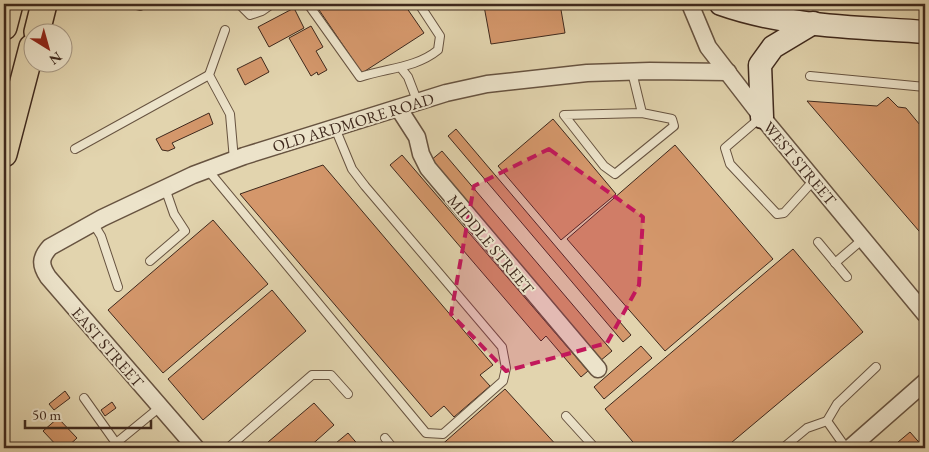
<svg xmlns="http://www.w3.org/2000/svg" width="929" height="452" font-family="'EB Garamond',serif">
  <style>
    .building { fill: #d4976b; stroke: #3e281c }
    .lines { fill: none; stroke-linecap: round; stroke-linejoin: round }
    .service-casing { stroke: #675340; stroke-width: 10 }
    .minor-casing { stroke: #675340; stroke-width: 19 }
    .secondary-casing { stroke: #3e281c; stroke-width: 25 }
    .primary-casing { stroke: #3e281c; stroke-width: 28 }
    .service { stroke: #ece3ca; stroke-width: 8 }
    .minor { stroke: #ece3ca; stroke-width: 16 }
    .secondary { stroke: #ece3ca; stroke-width: 22 }
    .primary { stroke: #e2d4ae; stroke-width: 25 }
    .marked { fill: #c2185b; fill-opacity: 0.2; stroke: #c2185b; stroke-width: 4; stroke-dasharray: 10 6; stroke-linejoin: round }
    .labels { text-anchor: middle; stroke-width: 4; stroke-linejoin: round; paint-order: stroke }
    .street-label { font-size: 16px; fill: #3e281c; stroke: #ece3ca }
  </style>
  <rect width="100%" height="100%" fill="#e2d4ae"/>
  <filter id="stains"><feTurbulence type="fractalNoise" baseFrequency=".004" numOctaves="4"/><feColorMatrix values="0 0 0 0 .2 0 0 0 0 .09 0 0 0 0 .02 0 0 0 .5 -.17"/></filter>
  <radialGradient id="worn" r=".72"><stop offset=".6" stop-color="#630" stop-opacity="0"/><stop offset="1" stop-color="#630" stop-opacity=".3"/></radialGradient>
  <g class="building">
    <polygon points="315,4 404,4 424,33 362,73"/>
    <polygon points="502,4 560,4 565,33 491,44 484,6"/>
    <polygon points="294,8 304,28 269,47 258,27"/>
    <polygon points="311,26 323,47 316,51 327,70 318,75 317,72 311,76 289,38"/>
    <polygon points="261,57 269,72 245,85 237,69"/>
    <polygon points="888,97 898,107 906,108 925,131 925,238 807,101 877,106"/>
    <polygon points="209,113 213,124 172,143 175,148 168,151 162,150 156,139"/>
    <polygon points="553,119 616,194 561,240 498,166"/>
    <polygon points="456,129 631,335 623,342 448,136"/>
    <polygon points="675,145 773,259 665,351 567,239"/>
    <polygon points="442,151 612,351 600,361 430,161"/>
    <polygon points="402,155 588,371 581,377 546,336 541,341 390,165"/>
    <polygon points="323,165 493,365 480,375 490,386 454,417 444,406 431,417 240,194"/>
    <polygon points="213,220 268,284 163,373 108,310"/>
    <polygon points="793,249 863,332 725,448 638,448 605,409"/>
    <polygon points="272,290 306,331 203,420 168,379"/>
    <polygon points="641,346 652,358 604,399 594,387"/>
    <polygon points="505,389 559,448 438,448"/>
    <polygon points="65,391 70,398 54,410 49,404"/>
    <polygon points="112,402 116,408 105,416 101,410"/>
    <polygon points="314,403 334,425 308,448 261,448"/>
    <polygon points="58,418 77,438 66,448 59,448 43,431"/>
    <polygon points="910,432 924,448 891,448"/>
    <polygon points="348,433 361,448 330,448"/>
  </g>
  <g class="lines">
    <defs>
      <g id="service">
        <polyline points="133,4 140,6 144,4"/>
        <polyline points="239,4 250,15 262,11 272,4"/>
        <path d="M 308,4 L 360,77 C 387,68 416,68 438,50 L 440,36 L 419,4"/>
        <polyline points="225,30 209,75 230,114 234,160"/>
        <polyline points="401,68 408,77 418,103"/>
        <polyline points="632,72 642,113 672,119 674,126 615,174 604,166 564,115 642,113"/>
        <polyline points="810,76 925,87"/>
        <polyline points="760,118 725,148 730,164 777,214 784,213 814,180"/>
        <polyline points="75,149 209,75"/>
        <polyline points="207,169 426,433 443,434 503,381 506,368 502,347 365,186 352,169 335,128"/>
        <polyline points="93,223 101,236 118,287"/>
        <polyline points="818,242 847,277"/>
        <polyline points="150,261 185,231 174,214 165,188"/>
        <polyline points="835,263 863,239"/>
        <polyline points="84,398 116,443"/>
        <polyline points="566,416 595,448"/>
        <polyline points="385,438 393,448"/>
        <polyline points="110,448 160,407"/>
        <polyline points="228,448 312,375 331,375 348,394"/>
        <polyline points="783,448 807,428 827,421"/>
        <polyline points="846,448 827,421 837,404 876,367"/>
      </g>
      <g id="minor">
        <polyline points="690,4 708,47 762,117 925,314"/>
        <polyline points="399,109 417,137 421,154 428,168 598,369"/>
        <path d="M 196,448 L 48,277 C 40,265 40,258 50,247 L 102,218 L 193,175 L 244,156 L 446,93 L 487,84 L 587,73 L 650,71 L 728,72"/>
        <polyline points="850,448 925,382"/>
      </g>
      <g id="secondary">
        <path d="M 721,4 C 786,27 857,27 925,32"/>
        <polyline points="762,117 760,65 773,47 813,23"/>
      </g>
      <g id="primary">
        <polyline points="4,27 10,4"/>
        <polyline points="37,32 44,4"/>
        <polyline points="4,154 32,47"/>
      </g>
    </defs>
    <use href="#service" class="service-casing"/>
    <use href="#minor" class="minor-casing"/>
    <use href="#secondary" class="secondary-casing"/>
    <use href="#primary" class="primary-casing"/>
    <use href="#service" class="service"/>
    <use href="#minor" class="minor"/>
    <use href="#secondary" class="secondary"/>
    <use href="#primary" class="primary"/>
  </g>
  <path class="marked" d="M 549,149 L 643,217 L 639,285 L 607,343 L 506,371 L 451,314 L 474,186 Z"/>
  <g class="labels">
    <g class="street-label">
      <text transform="translate(353 122) rotate(-17)" y="6">OLD ARDMORE ROAD</text>
      <text transform="translate(800 163) rotate(50)" y="6">WEST STREET</text>
      <text transform="translate(491 244) rotate(50)" y="6">MIDDLE STREET</text>
      <text transform="translate(108 347) rotate(49)" y="6">EAST STREET</text>
    </g>
  </g>
  <rect width="929" height="452" fill="none" stroke="#e2d4ae" stroke-width="20"/>
  <rect x="5" y="5" width="919" height="442" fill="none" stroke="#3e281c" stroke-width="2.5"/>
  <rect x="10" y="10" width="909" height="432" fill="none" stroke="#3e281c"/>
  <g transform="translate(48 48) rotate(143)"><circle r="24" fill="#ece3ca" stroke="#a69884"/>
  <path d="M0-4L9 19L0 12L-9 19Z" fill="#8f2418"/>
  <text y="-8" font-size="14" font-weight="bold" text-anchor="middle" fill="#3e281c">N</text>
  </g>
  <path d="M25 420v8h126v-8" fill="none" stroke="#3e281c" stroke-width="2.5"/>
  <text x="32" y="420" font-size="15" fill="#3e281c" stroke="#ece3ca" stroke-width="4" paint-order="stroke">50 m</text>
  <rect width="100%" height="100%" filter="url(#stains)"/>
  <rect width="100%" height="100%" fill="url(#worn)"/>
</svg>
